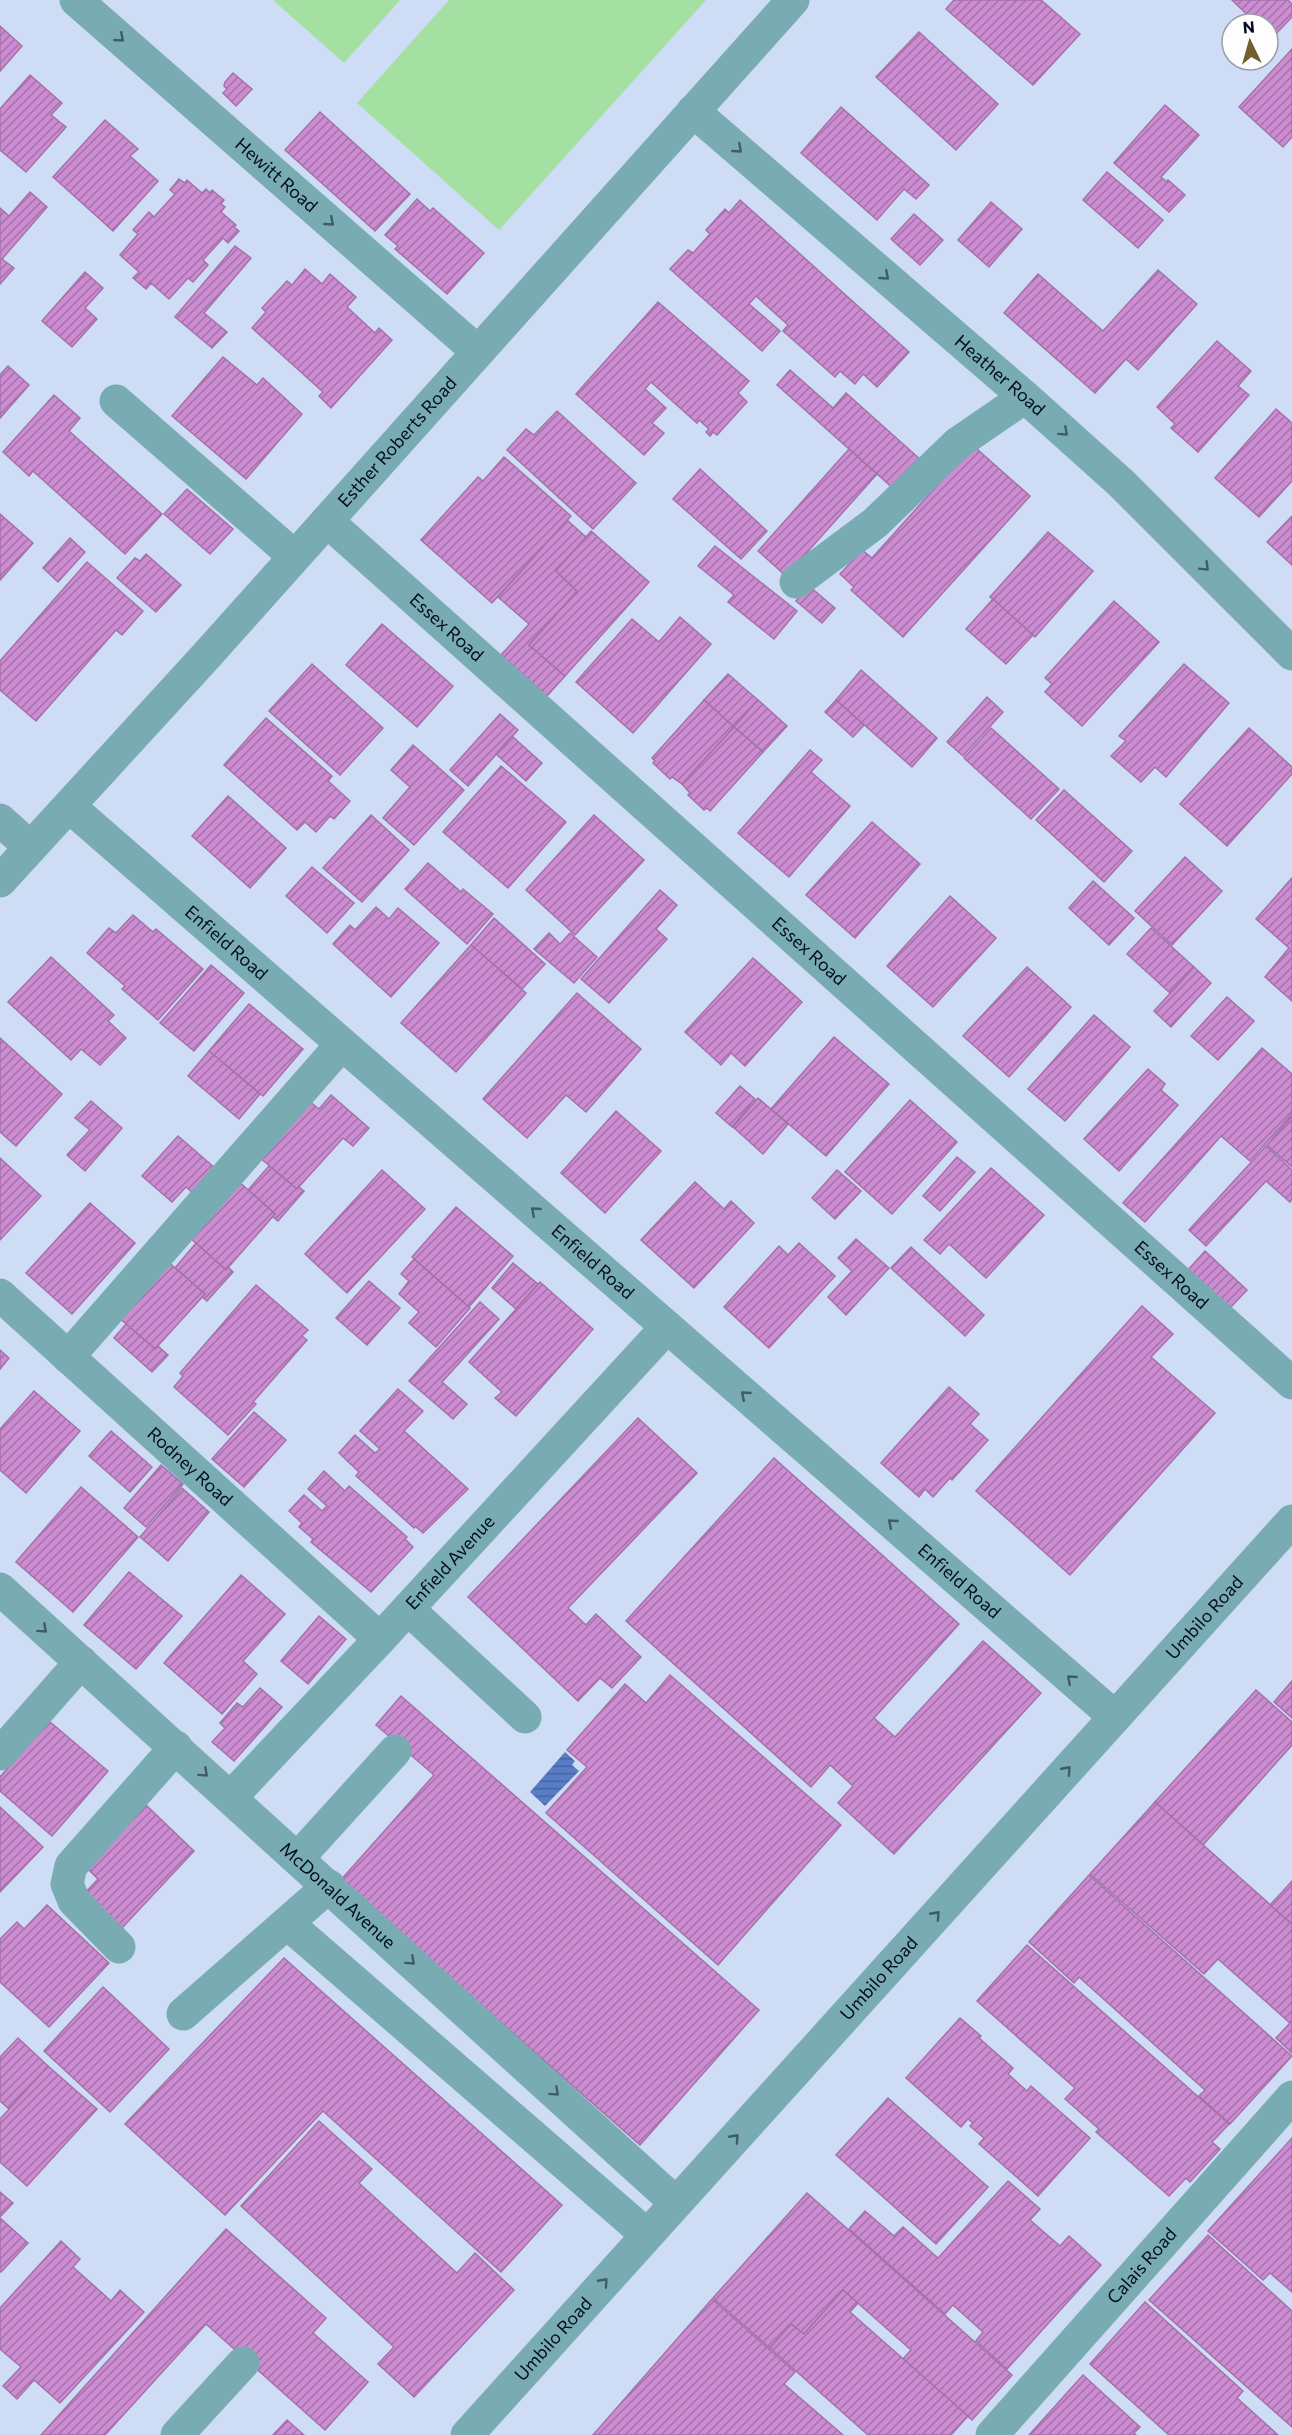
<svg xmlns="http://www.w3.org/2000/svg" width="1292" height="2435" font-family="Commissioner,sans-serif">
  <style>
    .grass { fill: #a3e0a2 }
    .water { fill: url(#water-rules) }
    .building { fill: url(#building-hatch); stroke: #a472a8; stroke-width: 1.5 }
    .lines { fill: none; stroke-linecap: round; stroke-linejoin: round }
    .minor { stroke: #79acb2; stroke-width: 33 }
    .oneway { stroke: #3e5c6a }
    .labels { text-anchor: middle; stroke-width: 4.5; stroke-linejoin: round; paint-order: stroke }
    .street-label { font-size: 18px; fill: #040c23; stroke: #fcfdfc }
  </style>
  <defs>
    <pattern id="water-rules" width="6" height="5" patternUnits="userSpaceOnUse" patternTransform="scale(1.5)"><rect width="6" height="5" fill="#597cc7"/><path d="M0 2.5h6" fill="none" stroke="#4764a1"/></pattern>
    <pattern id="building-hatch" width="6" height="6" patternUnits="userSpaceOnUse" patternTransform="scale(1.5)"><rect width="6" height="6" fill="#cd8cd2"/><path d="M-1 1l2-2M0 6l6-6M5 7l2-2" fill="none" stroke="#a471aa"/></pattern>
  </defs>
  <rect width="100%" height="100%" fill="#cfdcf6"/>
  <g class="grass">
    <polygon points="273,0 400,0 344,63"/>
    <polygon points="449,0 706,0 499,230 357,103"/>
  </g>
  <polygon class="water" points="565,1752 575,1761 572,1765 579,1771 545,1806 530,1792"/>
  <g class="building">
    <polygon points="954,0 1041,0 1080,34 1033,85 946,9"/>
    <polygon points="1232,0 1288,0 1292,4 1292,17 1272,38 1268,34 1268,24 1257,24"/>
    <polygon points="0,26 22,46 0,71"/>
    <polygon points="919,32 998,104 956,150 876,77"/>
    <polygon points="1292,49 1292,137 1283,147 1239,107"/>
    <polygon points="233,73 252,89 236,106 223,93 227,89 224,86 225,82"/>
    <polygon points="30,75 62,103 51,115 66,127 26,172 0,150 0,109"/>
    <polygon points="1165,105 1199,135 1161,177 1167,182 1168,180 1185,195 1169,212 1114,163"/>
    <polygon points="841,107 929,185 916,199 904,189 877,220 801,153"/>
    <polygon points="320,112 410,194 375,231 285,150"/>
    <polygon points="105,120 138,149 130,156 158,181 113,231 53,177"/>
    <polygon points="1107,172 1163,220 1138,248 1083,200"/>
    <polygon points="179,179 185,183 187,180 202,193 206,189 210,193 212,190 224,200 221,204 225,207 221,212 236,225 234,227 239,231 228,243 223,238 203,260 208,265 193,282 188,278 169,299 151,283 146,289 133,278 139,272 120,255 138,234 133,230 149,212 154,217 175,194 170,190"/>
    <polygon points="30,192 47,207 2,259 14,268 0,284 0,208 9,216"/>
    <polygon points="417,199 430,211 433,208 484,253 447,294 395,249 398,246 385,235"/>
    <polygon points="740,200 909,352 877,387 863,374 855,384 840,371 835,377 783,331 788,325 756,296 749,304 780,331 762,351 670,269 688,250 693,253 710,234 706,230 725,209 729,213"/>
    <polygon points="991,202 1022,229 989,267 958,240"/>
    <polygon points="914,214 943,240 920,265 891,239"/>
    <polygon points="235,246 251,258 204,313 227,332 212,348 175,317"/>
    <polygon points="305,269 322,284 330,274 356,297 347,307 375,333 379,328 392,340 331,408 319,396 323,392 252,328 266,312 262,308 287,281 292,285"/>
    <polygon points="1158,270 1197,304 1138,370 1126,359 1095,393 1004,313 1038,274 1103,331"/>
    <polygon points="85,272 103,288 85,308 97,319 72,347 42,321"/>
    <polygon points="658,302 749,381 738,393 747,402 717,435 713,432 710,436 706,432 709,429 699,420 697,423 651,382 645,389 666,408 652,423 664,433 644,455 576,394"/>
    <polygon points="1217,341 1251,371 1238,386 1249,395 1198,452 1171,428 1175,424 1157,407"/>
    <polygon points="223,357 257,385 263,378 302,414 246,479 172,416"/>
    <polygon points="8,366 29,385 0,418 0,375"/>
    <polygon points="790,370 833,408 846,393 921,460 895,490 777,385"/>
    <polygon points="54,395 80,418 69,431 162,514 125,554 33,471 29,476 3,452"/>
    <polygon points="1276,409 1292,423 1292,481 1259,517 1215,478"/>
    <polygon points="557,411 636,483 593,529 507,450 526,429 534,435"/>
    <polygon points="969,442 1030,496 903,637 851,590 854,587 840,574 862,550 872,558 951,470"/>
    <polygon points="849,449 877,474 786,576 758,551"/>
    <polygon points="504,457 571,516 492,603 421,540 478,477 483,481"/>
    <polygon points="700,469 767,531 741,559 673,499"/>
    <polygon points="187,489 233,529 210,554 164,514"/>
    <polygon points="0,514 33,543 0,580"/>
    <polygon points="1292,516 1292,565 1267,542"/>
    <polygon points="567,520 586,537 556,571 577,591 529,645 565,676 547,696 501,655 529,624 498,597"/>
    <polygon points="591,531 649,582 565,676 529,645 577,591 556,571"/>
    <polygon points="1048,532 1093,571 1035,637 990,597"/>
    <polygon points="70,538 85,552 58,582 43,568"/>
    <polygon points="715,546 797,611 774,639 728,602 734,595 698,566"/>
    <polygon points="146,554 181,585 156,612 117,578 135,558 140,561"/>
    <polygon points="87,562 143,611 122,635 116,630 36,721 0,690 0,661"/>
    <polygon points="809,586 835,608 822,623 796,601"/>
    <polygon points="993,599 1033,635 1006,664 966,629"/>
    <polygon points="1114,601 1159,642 1082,726 1045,692 1052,684 1045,678"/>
    <polygon points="680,617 711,644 633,733 576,682 632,619 659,642"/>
    <polygon points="382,624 453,686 417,727 346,665"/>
    <polygon points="312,664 383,728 340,775 269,711"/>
    <polygon points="1184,664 1229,703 1166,777 1155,767 1141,782 1111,756 1126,741 1119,736"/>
    <polygon points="861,670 937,738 912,767 836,700"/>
    <polygon points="728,674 758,700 734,727 704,700"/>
    <polygon points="987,697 1003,712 963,756 947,742"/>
    <polygon points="704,700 734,727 682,784 672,777 670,779 653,763 655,761 652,758"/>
    <polygon points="758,700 787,726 763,752 734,727"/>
    <polygon points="836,700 864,725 853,737 825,712"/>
    <polygon points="500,714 518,730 468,786 450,770"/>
    <polygon points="266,718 332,776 328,781 350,801 334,819 330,816 316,832 305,822 297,830 224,765"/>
    <polygon points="734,727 763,752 710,811 707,808 704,810 688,795 690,793 682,784"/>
    <polygon points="991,728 1059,789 1031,819 964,758"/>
    <polygon points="1249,728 1292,767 1292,774 1227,846 1180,804"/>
    <polygon points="512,736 542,763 526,781 496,754"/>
    <polygon points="413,745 464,790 414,845 383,818 410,787 391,770"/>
    <polygon points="810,750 822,760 811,772 850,806 789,877 738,833"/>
    <polygon points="501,766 566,822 508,888 443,832"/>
    <polygon points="1064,790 1132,851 1104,882 1036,820"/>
    <polygon points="228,796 286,848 250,888 192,836"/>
    <polygon points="371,815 409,850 362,902 323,868"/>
    <polygon points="594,815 644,860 575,935 526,890"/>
    <polygon points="872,822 920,864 855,938 806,895"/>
    <polygon points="1185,857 1222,891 1172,945 1135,911"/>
    <polygon points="428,863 461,892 463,889 493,914 467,944 405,889"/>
    <polygon points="312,867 354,903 327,933 286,896"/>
    <polygon points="1292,878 1292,1001 1265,977 1289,948 1256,919"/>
    <polygon points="1093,881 1134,918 1109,945 1069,908"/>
    <polygon points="660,890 677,905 656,929 667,939 609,1003 581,979"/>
    <polygon points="950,896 996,938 933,1007 887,966"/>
    <polygon points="376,907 389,919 398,908 439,943 391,997 333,944 350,925 355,930"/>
    <polygon points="133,915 153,932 156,929 203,969 158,1020 122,989 125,986 87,953 109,928 116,933"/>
    <polygon points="494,918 545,964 522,989 471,945"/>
    <polygon points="1151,928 1194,967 1170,993 1127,954"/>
    <polygon points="549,933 560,944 570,933 597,957 574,983 534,949"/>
    <polygon points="471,945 526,993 456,1072 401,1023"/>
    <polygon points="51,957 114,1015 108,1021 126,1038 100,1065 81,1049 71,1060 8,1002"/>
    <polygon points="753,958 802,1002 745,1066 731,1053 721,1065 685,1032"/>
    <polygon points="211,965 244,993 194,1051 160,1023"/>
    <polygon points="1027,967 1071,1007 1009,1077 963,1036"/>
    <polygon points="1194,967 1211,983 1171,1027 1154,1011"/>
    <polygon points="577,993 641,1049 586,1112 566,1095 527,1138 483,1099"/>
    <polygon points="1227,997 1254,1021 1218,1060 1191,1036"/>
    <polygon points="249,1004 303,1049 263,1096 209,1051"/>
    <polygon points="1094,1015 1130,1047 1065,1121 1028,1089"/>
    <polygon points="834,1037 889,1084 826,1156 771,1109"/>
    <polygon points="0,1038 62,1094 16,1146 0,1132"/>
    <polygon points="1262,1048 1292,1074 1292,1114 1250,1161 1221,1136 1145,1222 1123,1203"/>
    <polygon points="209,1051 260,1094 239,1119 188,1076"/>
    <polygon points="1148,1069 1165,1084 1161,1090 1178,1105 1119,1171 1084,1139"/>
    <polygon points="740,1086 755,1099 732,1127 716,1113"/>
    <polygon points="331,1095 369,1128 353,1146 343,1138 297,1189 259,1157 309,1101 319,1109"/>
    <polygon points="758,1098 788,1124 763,1154 733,1127"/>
    <polygon points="910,1100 957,1142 892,1214 845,1172"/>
    <polygon points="91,1101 122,1128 85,1171 67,1155 90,1130 75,1118"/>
    <polygon points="616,1111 661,1151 605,1213 561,1173"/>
    <polygon points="1292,1116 1292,1167 1267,1145"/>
    <polygon points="178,1136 215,1168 193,1193 186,1187 172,1202 142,1176"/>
    <polygon points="1266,1146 1292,1170 1292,1199 1290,1202 1266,1181 1206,1246 1189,1230"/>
    <polygon points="957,1157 975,1172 940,1211 923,1196"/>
    <polygon points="0,1158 41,1196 0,1240"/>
    <polygon points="269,1166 297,1189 299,1187 304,1191 278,1221 273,1217 275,1214 248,1190"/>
    <polygon points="991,1168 1044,1215 986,1278 949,1244 940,1254 924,1240"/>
    <polygon points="382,1170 425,1209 347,1293 305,1254"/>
    <polygon points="837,1170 861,1191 835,1219 812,1198"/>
    <polygon points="238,1181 275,1214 226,1270 188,1236"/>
    <polygon points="695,1182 724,1209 731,1201 754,1223 694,1288 641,1240"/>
    <polygon points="90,1203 135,1243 72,1314 26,1273"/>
    <polygon points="456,1207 513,1256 469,1307 412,1257"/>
    <polygon points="856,1239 889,1268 846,1315 828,1297 852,1271 838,1258"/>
    <polygon points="196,1243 226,1270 228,1267 233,1272 207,1301 202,1297 205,1294 175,1268"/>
    <polygon points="799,1243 835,1276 769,1348 724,1307 779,1246 788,1255"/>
    <polygon points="911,1247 984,1315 965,1336 891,1268"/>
    <polygon points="1205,1251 1247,1290 1229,1309 1187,1271"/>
    <polygon points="414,1259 470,1308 436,1347 409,1323 419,1312 399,1294 409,1281 401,1274"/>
    <polygon points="166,1260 205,1294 155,1349 117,1316"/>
    <polygon points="513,1263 538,1284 516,1309 492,1288"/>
    <polygon points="369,1281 400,1308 367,1345 336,1318"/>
    <polygon points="540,1282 593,1329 516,1416 495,1398 502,1392 469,1362"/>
    <polygon points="256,1285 308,1330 302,1336 307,1340 253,1402 256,1404 228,1435 174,1387 183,1376 180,1373"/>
    <polygon points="480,1302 499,1319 442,1382 467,1404 453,1419 409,1381"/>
    <polygon points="1142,1306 1173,1334 1151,1357 1215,1413 1070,1575 976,1491"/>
    <polygon points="126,1324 155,1349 158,1346 168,1355 152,1372 114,1338"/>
    <polygon points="0,1350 9,1358 0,1369"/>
    <polygon points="949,1387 979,1414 970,1424 988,1440 952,1480 950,1478 933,1497 925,1489 919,1497 881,1463"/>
    <polygon points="398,1389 423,1411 404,1431 468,1489 423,1533 415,1526 414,1528 356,1476 359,1472 339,1453 355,1435 375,1453 380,1449 360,1431"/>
    <polygon points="34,1391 80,1431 26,1493 0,1470 0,1429"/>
    <polygon points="254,1412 286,1440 244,1487 212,1459"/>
    <polygon points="638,1418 697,1473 568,1608 586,1625 596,1614 641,1657 612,1688 600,1678 578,1701 468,1597"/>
    <polygon points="111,1431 152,1467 130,1492 89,1456"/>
    <polygon points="774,1458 959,1624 874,1718 895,1737 983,1641 1041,1693 894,1854 838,1803 853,1786 830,1765 811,1787 626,1621"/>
    <polygon points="161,1465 183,1484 146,1527 124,1508"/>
    <polygon points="324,1471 345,1491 349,1486 407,1537 405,1539 413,1547 371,1592 311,1542 313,1539 299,1527 302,1523 289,1511 304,1495 322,1511 327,1506 308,1489"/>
    <polygon points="81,1487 138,1537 73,1612 16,1562"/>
    <polygon points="182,1488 209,1512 168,1561 140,1537"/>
    <polygon points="129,1572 182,1616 136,1669 84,1625"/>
    <polygon points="241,1575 285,1614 243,1661 257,1674 222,1714 164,1663"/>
    <polygon points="319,1616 346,1639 308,1684 281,1661"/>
    <polygon points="670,1675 841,1825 718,1965 546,1813 587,1767 567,1750 625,1684 646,1703"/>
    <polygon points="1292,1681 1292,1718 1274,1702"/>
    <polygon points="260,1688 282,1707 234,1761 212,1742 225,1728 220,1723 237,1703 243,1707"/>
    <polygon points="1256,1690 1292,1722 1292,1745 1203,1845 1155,1802"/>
    <polygon points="401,1696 759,2010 640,2145 340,1881 434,1775 376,1725"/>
    <polygon points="49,1721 108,1771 52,1836 0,1791 0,1777"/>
    <polygon points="1155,1802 1292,1924 1292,2053 1276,2038 1290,2023 1218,1959 1204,1974 1090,1874"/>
    <polygon points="146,1805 194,1851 122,1928 85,1893 98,1879 87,1868"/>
    <polygon points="0,1807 43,1847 0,1892"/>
    <polygon points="1089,1875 1292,2056 1230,2124 1199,2096 1205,2090 1079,1977 1074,1983 1029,1942"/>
    <polygon points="1292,1881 1292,1924 1270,1905"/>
    <polygon points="47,1905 109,1963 49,2027 0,1982 0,1939 17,1922 24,1929"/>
    <polygon points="1027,1945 1229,2124 1212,2142 1220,2149 1190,2182 1186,2178 1169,2196 1096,2132 1099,2129 1065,2099 1075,2088 977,2001"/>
    <polygon points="284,1958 562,2205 501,2272 323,2111 225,2215 125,2124"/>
    <polygon points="103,1987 169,2049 110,2112 44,2051"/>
    <polygon points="960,2018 981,2036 979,2038 1013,2068 1008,2074 1027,2091 1031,2086 1090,2138 1038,2196 979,2144 984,2138 970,2126 973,2123 968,2119 961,2127 906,2078"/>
    <polygon points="18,2038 48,2066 9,2109 0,2101 0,2057"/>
    <polygon points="48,2066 97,2109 27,2186 0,2162 0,2119"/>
    <polygon points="888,2098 988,2187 936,2244 836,2155"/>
    <polygon points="319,2121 372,2169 359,2183 457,2273 475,2253 514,2290 414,2397 378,2364 394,2347 241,2206"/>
    <polygon points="1292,2138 1292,2292 1270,2273 1263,2280 1208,2231"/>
    <polygon points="1008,2181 1040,2209 1030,2220 1060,2246 1069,2236 1101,2265 1007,2369 976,2341 983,2332 953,2305 945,2314 849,2229 865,2211 894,2236 903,2227 938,2258"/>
    <polygon points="0,2192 13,2203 0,2217"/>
    <polygon points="807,2193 1012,2375 972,2420 903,2359 911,2350 843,2290 804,2334 791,2324 770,2348 713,2298"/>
    <polygon points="0,2218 28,2243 1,2272 0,2272"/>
    <polygon points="226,2229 326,2318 313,2333 368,2382 325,2430 206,2324 105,2435 41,2435"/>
    <polygon points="1208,2235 1292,2311 1292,2427 1149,2300"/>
    <polygon points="61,2241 80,2259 73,2267 111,2301 120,2290 144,2312 60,2403 34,2380 17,2399 3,2386 21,2367 0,2349 0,2308"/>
    <polygon points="843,2290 858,2303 850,2312 968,2416 951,2435 868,2435 770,2348 791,2324 804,2334"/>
    <polygon points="712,2299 795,2372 784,2384 843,2435 593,2435"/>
    <polygon points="1145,2302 1243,2391 1237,2398 1278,2435 1169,2435 1090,2364"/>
    <polygon points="1083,2375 1140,2427 1134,2433 1136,2435 1029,2435"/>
    <polygon points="287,2420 304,2435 273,2435"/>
  </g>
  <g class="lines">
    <g class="minor">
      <path id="s1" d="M 76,0 L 477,351"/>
      <path id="s2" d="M 693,111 L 1025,397 L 1121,483 L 1292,654"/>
      <polyline points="116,401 294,556"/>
      <path id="s3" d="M 327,521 L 1292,1383"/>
      <polyline points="796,582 875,523 958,443 1025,397"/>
      <path id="s4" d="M 70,807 L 1115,1717"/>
      <polyline points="0,820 30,847"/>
      <path id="s5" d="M 0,881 L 207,655 L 793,0"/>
      <path id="s6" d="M 0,1295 L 380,1639"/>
      <polyline points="68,1357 342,1044"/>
      <path id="s7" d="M 0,1589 L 676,2203"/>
      <polyline points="408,1609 525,1717"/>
      <polyline points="0,1754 81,1662"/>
      <path id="s8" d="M 231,1797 L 380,1639 L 667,1327"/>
      <polyline points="298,1858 395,1751"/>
      <polyline points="287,1923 647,2235"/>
      <polyline points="119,1947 74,1901 67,1884 71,1866 176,1747"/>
      <polyline points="183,2014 329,1886"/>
      <polyline points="177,2435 243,2363"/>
      <path id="s9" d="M 467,2435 L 1292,1521"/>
      <path id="s10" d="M 992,2435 L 1292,2097"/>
    </g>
  </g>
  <defs><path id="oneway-chevron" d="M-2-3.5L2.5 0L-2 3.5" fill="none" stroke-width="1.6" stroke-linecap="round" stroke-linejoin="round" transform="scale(1.5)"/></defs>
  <g class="oneway">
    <use href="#oneway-chevron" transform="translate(120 38) rotate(41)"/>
    <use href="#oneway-chevron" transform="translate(738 149) rotate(41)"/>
    <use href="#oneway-chevron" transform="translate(330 222) rotate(41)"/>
    <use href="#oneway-chevron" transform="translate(885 276) rotate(41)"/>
    <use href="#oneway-chevron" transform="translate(1064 432) rotate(42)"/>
    <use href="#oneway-chevron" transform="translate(1205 567) rotate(45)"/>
    <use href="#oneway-chevron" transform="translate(535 1211) rotate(-139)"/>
    <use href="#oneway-chevron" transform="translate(745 1395) rotate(-139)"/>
    <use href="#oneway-chevron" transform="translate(892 1523) rotate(-139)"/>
    <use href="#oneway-chevron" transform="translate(43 1629) rotate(42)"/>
    <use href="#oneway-chevron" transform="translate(1071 1679) rotate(-139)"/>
    <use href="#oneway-chevron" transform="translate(1067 1770) rotate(-48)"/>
    <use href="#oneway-chevron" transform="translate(204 1773) rotate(42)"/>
    <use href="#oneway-chevron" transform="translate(936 1915) rotate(-48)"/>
    <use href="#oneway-chevron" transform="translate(411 1961) rotate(42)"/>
    <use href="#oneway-chevron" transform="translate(555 2092) rotate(42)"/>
    <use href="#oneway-chevron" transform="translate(735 2138) rotate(-48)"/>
    <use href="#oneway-chevron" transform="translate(604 2282) rotate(-48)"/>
  </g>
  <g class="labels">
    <g class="street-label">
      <text dy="6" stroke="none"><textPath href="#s1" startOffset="266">Hewitt Road</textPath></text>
      <text dy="6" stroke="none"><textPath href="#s2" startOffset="405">Heather Road</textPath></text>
      <text dy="6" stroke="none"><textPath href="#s5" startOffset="592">Esther Roberts Road</textPath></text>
      <text dy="6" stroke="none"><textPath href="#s3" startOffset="160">Essex Road</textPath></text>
      <text dy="6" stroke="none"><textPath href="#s4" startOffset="207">Enfield Road</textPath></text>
      <text dy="6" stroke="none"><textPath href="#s3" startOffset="646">Essex Road</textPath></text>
      <text dy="6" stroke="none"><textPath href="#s4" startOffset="693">Enfield Road</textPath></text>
      <text dy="6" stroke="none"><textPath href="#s3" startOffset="1132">Essex Road</textPath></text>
      <text dy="6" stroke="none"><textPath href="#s6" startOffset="256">Rodney Road</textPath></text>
      <text dy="6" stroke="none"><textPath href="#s8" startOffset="321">Enfield Avenue</textPath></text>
      <text dy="6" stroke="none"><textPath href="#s4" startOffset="1179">Enfield Road</textPath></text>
      <text dy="6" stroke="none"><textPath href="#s9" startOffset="1101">Umbilo Road</textPath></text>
      <text dy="6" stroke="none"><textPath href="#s7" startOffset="456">McDonald Avenue</textPath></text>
      <text dy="6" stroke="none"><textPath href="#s9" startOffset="615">Umbilo Road</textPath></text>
      <text dy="6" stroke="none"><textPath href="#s10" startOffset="226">Calais Road</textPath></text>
      <text dy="6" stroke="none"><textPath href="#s9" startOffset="129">Umbilo Road</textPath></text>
    </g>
  </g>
  <g transform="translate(1250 42) rotate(355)"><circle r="28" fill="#fcfdfc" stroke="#999da5" stroke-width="1.5"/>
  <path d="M0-4.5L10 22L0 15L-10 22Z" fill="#755e2e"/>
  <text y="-9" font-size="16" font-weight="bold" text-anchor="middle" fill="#040c23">N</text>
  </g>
</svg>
